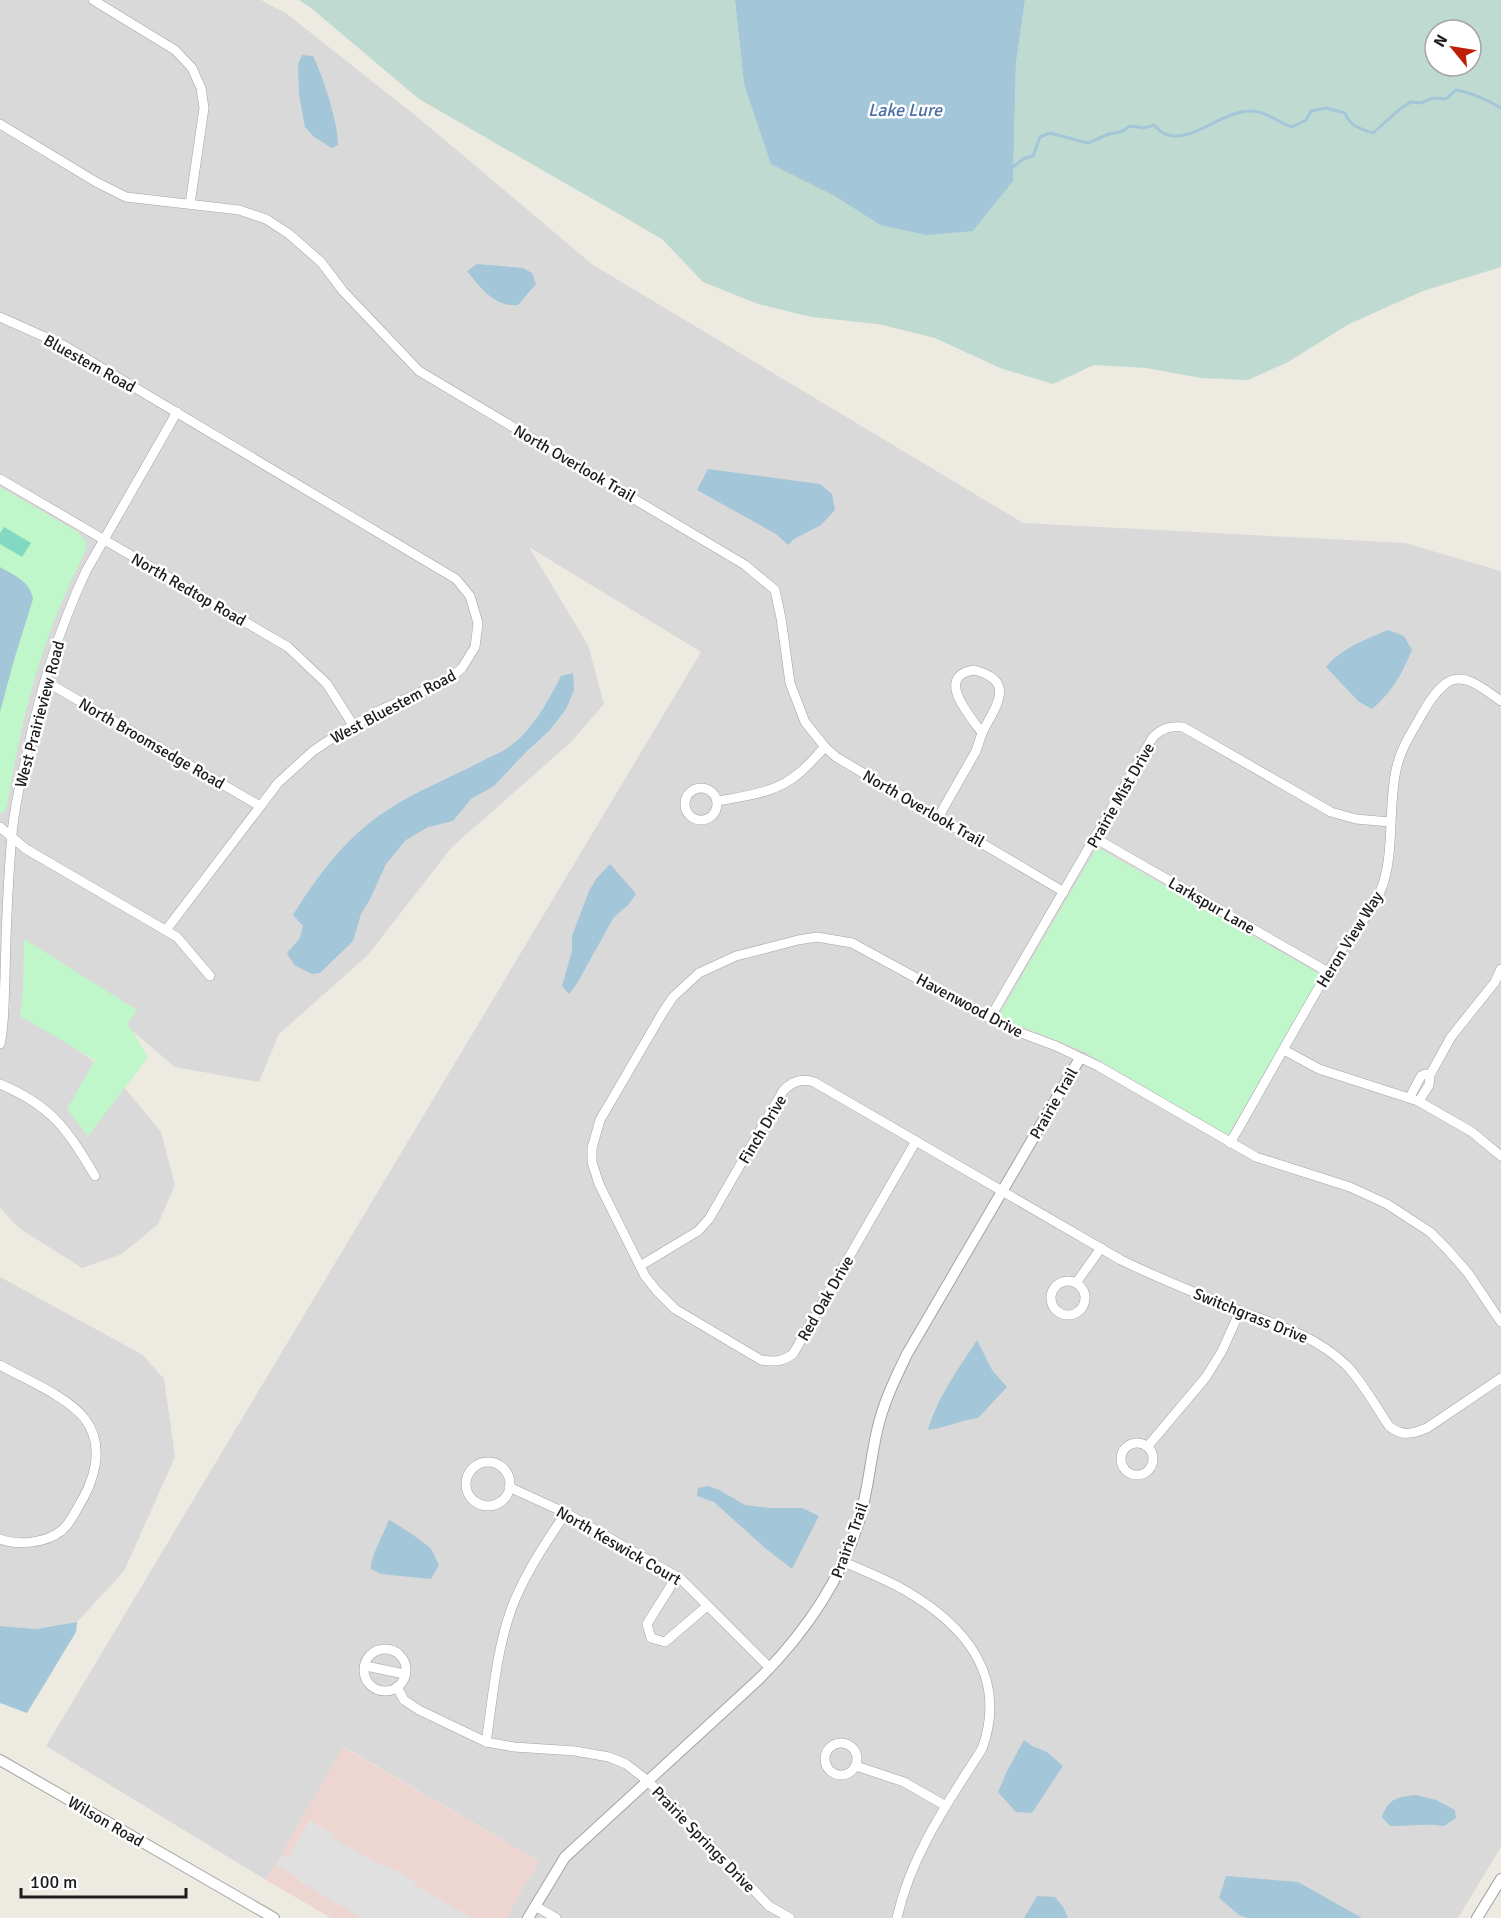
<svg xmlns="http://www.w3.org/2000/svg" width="1501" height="1918" font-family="Signika,sans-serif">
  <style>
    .residential { fill: #dad9d9 }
    .commercial { fill: #edd6d1 }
    .wetland { fill: #bfdad1; fill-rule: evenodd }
    .park { fill: #bff6ca }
    .pitch { fill: #82d9c2 }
    .parking { fill: #e0e0e0 }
    .water { fill: #a3c6d9 }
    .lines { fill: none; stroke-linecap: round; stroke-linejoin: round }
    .stream { stroke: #a3c6d9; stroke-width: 3 }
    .minor-casing { stroke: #a3a3a3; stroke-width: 10 }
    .tertiary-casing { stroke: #a3a3a3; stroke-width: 12 }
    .minor { stroke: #fff; stroke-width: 9 }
    .tertiary { stroke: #fff; stroke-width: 10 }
    .labels { text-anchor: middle; stroke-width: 5; stroke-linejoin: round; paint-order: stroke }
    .street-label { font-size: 16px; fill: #1c1c1c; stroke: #fff }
    .water-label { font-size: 18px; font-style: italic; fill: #4d6fa7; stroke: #fff }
  </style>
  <rect width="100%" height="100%" fill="#edeae2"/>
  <g class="residential">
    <polygon points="0,0 261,0 287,14 421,120 593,265 1023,523 1405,543 1501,571 1501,1847 1458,1918 506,1918 539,1861 344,1747 266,1880 46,1746 701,652 529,547 588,645 604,704 570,743 452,847 367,956 279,1034 259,1082 175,1067 105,1008 48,1027 119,1081 161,1132 175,1185 158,1224 122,1254 82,1268 19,1228 0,1208"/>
    <polygon points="0,1277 143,1355 164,1379 175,1457 124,1571 77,1622 36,1629 0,1626"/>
  </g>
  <polygon class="commercial" points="343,1747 539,1861 506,1918 331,1918 266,1880"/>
  <path class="wetland" d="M 299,0 L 735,0 L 744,84 L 833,195 L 880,225 L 1013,181 L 1016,63 L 1025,0 L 1501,0 L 1501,267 L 1423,291 L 1349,324 L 1288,362 L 1248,380 L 1201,378 L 1146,368 L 1094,365 L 1053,384 L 1000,368 L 935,338 L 878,324 L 811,317 L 758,304 L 703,282 L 662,239 L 419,99 L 311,8 ZM 1435,30 L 1471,30 L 1471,66 L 1435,66 Z"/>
  <g class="park">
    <path d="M 0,487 L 78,532 L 87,543 C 84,560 73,574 67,590 C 61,604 55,618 50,632 C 29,688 17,746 7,805 L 4,812 L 0,814 Z"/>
    <polygon points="1097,847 1321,975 1228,1135 1083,1051 998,1017"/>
    <polygon points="24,939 137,1010 128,1024 148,1057 88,1136 67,1109 95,1060 20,1016 23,991"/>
  </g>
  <polygon class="pitch" points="4,527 31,543 22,557 0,544 0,533"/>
  <polygon class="parking" points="310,1820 334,1835 333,1838 384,1867 386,1865 415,1882 414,1884 472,1918 362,1918 299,1881 298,1878 276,1865 282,1856 289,1856"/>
  <g class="water">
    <polygon points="735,0 1025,0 1016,63 1013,181 973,231 927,235 880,225 833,195 771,164 744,84"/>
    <path d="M 302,55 L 313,56 C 323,76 338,123 338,145 L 332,148 L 314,137 L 305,127 L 299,94 L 298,64 Z"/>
    <path d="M 477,264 L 523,268 L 532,273 L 536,284 L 518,305 C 495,308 480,287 467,271 Z"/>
    <polygon points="708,469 820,484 832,494 835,510 821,525 794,539 788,545 776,534 697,490"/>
    <path d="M 0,567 C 15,576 30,581 33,599 L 14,660 L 0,712 Z"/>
    <path d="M 1388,630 L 1404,636 L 1412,650 C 1401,675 1393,691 1372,709 L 1358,701 L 1326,667 C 1342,648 1366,639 1388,630 Z"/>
    <path d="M 573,673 L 574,690 L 566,709 L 550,730 L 525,753 L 494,786 L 471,799 L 453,821 L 428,827 L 406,840 L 386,864 L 370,899 L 361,914 L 353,941 L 320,973 L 312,974 L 294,965 L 287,953 L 300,938 L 303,926 L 293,915 C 316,878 344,840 380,815 C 412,792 451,778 486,759 C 494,755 503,752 510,746 C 532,731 549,700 561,676 Z"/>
    <polygon points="610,864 636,894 628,905 614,917 576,985 569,994 562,986 572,951 572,936 589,891 596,879"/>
    <path d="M 977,1340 L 992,1370 L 1007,1387 L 978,1418 C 960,1420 946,1428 928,1430 C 937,1398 959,1368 977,1340 Z"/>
    <polygon points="708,1486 719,1490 745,1505 771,1508 802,1508 819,1516 792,1569 765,1548 714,1502 697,1496 698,1488"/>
    <path d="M 389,1520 C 396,1523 424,1542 430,1548 C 434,1552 436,1560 439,1565 L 431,1579 L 381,1574 L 371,1569 C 370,1558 384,1533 389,1520 Z"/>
    <polygon points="77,1622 76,1632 27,1713 0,1703 0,1626 36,1629"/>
    <polygon points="1024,1740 1032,1746 1047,1752 1063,1766 1032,1813 1016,1812 998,1792 1007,1771"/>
    <path d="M 1416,1795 L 1436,1800 L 1455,1810 L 1456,1818 L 1444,1826 C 1427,1823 1408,1826 1390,1826 L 1382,1817 C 1389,1798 1397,1797 1416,1795 Z"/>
    <polygon points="1226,1876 1298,1882 1362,1918 1248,1918 1239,1915 1219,1898"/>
    <polygon points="1037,1896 1055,1897 1063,1907 1068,1918 1024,1918"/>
  </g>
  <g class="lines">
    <path class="stream" d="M 1013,167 L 1023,159 L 1033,156 L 1040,137 L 1050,133 L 1088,143 L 1109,134 L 1121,132 L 1130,126 L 1144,128 L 1154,125 C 1157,128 1161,132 1165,134 C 1191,144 1221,112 1249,111 C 1265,110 1277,122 1292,127 L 1306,120 L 1311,111 L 1326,108 L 1345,113 C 1350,126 1360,129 1373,133 L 1401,108 L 1411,102 L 1421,103 L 1433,98 L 1446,99 L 1456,90 C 1469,92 1490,101 1501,108"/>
    <defs>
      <g id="minor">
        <polyline points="93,0 175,50 192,68 201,88 204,108 190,204"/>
        <polyline points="0,124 96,182 126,197 239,210 266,219 289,234 321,262 343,291 419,371 745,565 775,590 781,618 790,683 805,722 825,747 836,757 1064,892"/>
        <polyline points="0,317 65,346 456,579 470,596 478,623 475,647 462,668 448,680 378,711 340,733 313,751 278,783 166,930"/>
        <polyline points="0,479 288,647 327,684 353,725"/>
        <path d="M 974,670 C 1017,681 996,705 982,733 C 970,716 934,676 974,670 Z"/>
        <polyline points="45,681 260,806"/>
        <circle cx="701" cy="804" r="16"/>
        <path d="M 718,801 C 745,796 776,793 798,774 C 808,766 816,756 825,747"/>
        <polyline points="939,816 976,751 982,733"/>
        <polyline points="0,827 26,849 177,937 210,976"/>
        <polyline points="1095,838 1328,972"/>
        <path d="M 990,1018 L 1153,737 C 1163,728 1169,726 1183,727 L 1331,812 L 1356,819 L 1390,822"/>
        <path d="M 0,1044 C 5,1021 4,999 5,976 C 6,929 8,881 12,834 C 14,809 20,783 26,758 C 39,694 58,631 86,571 L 177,412"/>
        <polyline points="1284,1050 1319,1069 1418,1101 1472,1132 1501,1156"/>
        <path d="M 0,1084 C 52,1106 67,1129 95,1176"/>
        <polyline points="1410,1097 1421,1076 1425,1074 1430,1075"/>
        <polyline points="1419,1101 1429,1085 1430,1075 1451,1037 1495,982 1501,969"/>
        <path d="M 916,1141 L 793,1354 C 782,1362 774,1362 761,1360 L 675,1309 L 657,1291 L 645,1276 L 599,1184 L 592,1162 L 592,1148 L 600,1120 L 663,1012 L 673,997 L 699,973 L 736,956 L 798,940 L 817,937 L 852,943 L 1008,1028 L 1056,1046 L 1098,1066 L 1256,1157 L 1350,1187 L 1387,1204 L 1430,1232 L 1447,1249 L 1468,1273 L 1501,1322"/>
        <path d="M 1230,1143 C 1266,1081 1300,1018 1337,957 C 1350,935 1370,916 1380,892 C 1396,855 1387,805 1397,766 C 1401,749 1410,735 1418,721 C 1426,707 1433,694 1445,684 C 1463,669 1486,691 1501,701"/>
        <path d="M 640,1266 L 698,1231 L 709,1219 L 783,1091 C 792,1081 802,1078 814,1082 L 1121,1260 C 1160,1279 1200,1295 1240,1311 C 1280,1326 1314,1335 1346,1365 C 1362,1381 1376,1407 1389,1426 C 1402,1437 1412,1434 1427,1428 L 1501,1378"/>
        <circle cx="1068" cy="1298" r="17"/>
        <polyline points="1076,1283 1101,1248"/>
        <path d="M 0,1365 C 26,1380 67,1396 85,1419 C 106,1447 94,1482 77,1509 C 73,1516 68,1526 61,1531 C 46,1543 17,1546 0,1539"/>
        <circle cx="1137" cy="1459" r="16"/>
        <polyline points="1148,1446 1206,1377 1222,1351 1240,1311"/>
        <circle cx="488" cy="1484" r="22"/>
        <polyline points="509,1487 566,1513 681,1579 770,1668"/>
        <path d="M 844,1562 C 864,1571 886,1579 906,1591 C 966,1626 1008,1677 982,1749 C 948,1802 911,1855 897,1918"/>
        <polyline points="677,1576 647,1624 651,1638 665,1642 707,1606"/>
        <circle cx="385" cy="1670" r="21"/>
        <polyline points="366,1666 404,1674"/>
        <polyline points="397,1687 404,1700 419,1710 486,1742 514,1747 575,1751 609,1757 626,1764 648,1781 769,1906 790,1918"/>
        <path d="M 486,1742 C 493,1698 496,1652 511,1610 C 522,1579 547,1540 566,1513"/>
        <circle cx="841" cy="1759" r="16"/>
        <polyline points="856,1766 904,1782 946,1806"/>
        <polyline points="535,1906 556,1918"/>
      </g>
      <g id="tertiary">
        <polyline points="0,1760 274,1918"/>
        <path d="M 528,1918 L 565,1857 L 759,1679 C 804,1634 840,1583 859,1521 C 868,1492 870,1461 877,1431 C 883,1403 895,1379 907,1354 L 1080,1058"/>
        <polyline points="1477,1918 1501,1879"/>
      </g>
    </defs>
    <use href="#minor" class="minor-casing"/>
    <use href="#tertiary" class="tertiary-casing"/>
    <use href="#minor" class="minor"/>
    <use href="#tertiary" class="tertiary"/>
  </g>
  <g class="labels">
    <g class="street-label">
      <text transform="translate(90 363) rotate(29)" y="6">Bluestem Road</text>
      <text transform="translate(575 463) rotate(30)" y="6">North Overlook Trail</text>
      <text transform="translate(189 589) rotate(30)" y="6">North Redtop Road</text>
      <text transform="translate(393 706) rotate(-28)" y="6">West Bluestem Road</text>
      <text transform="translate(39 714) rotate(-75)" y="6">West Prairieview Road</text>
      <text transform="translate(152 743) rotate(30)" y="6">North Broomsedge Road</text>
      <text transform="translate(1120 795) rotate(-60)" y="6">Prairie Mist Drive</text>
      <text transform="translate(924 808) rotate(30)" y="6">North Overlook Trail</text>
      <text transform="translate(1212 905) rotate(30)" y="6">Larkspur Lane</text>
      <text transform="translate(1349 939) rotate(-58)" y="6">Heron View Way</text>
      <text transform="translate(970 1005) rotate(28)" y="6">Havenwood Drive</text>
      <text transform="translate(1053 1103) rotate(-60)" y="6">Prairie Trail</text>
      <text transform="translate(762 1129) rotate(-59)" y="6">Finch Drive</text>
      <text transform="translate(825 1298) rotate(-60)" y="6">Red Oak Drive</text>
      <text transform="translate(1251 1315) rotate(22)" y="6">Switchgrass Drive</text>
      <text transform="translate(849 1540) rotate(-70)" y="6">Prairie Trail</text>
      <text transform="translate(619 1545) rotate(30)" y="6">North Keswick Court</text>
      <text transform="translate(106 1821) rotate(30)" y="6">Wilson Road</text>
      <text transform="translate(704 1839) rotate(46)" y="6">Prairie Springs Drive</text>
    </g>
    <g class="water-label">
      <text x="905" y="116">Lake Lure</text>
    </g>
  </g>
  <g transform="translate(1453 48) rotate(300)"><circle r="28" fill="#ffffff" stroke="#a4a4a4" stroke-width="1.5"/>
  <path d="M0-4.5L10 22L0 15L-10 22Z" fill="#bf1f08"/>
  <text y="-9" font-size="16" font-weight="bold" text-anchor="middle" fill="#1c1c1c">N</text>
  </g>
  <path d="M21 1888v9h165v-9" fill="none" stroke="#1c1c1c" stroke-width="3"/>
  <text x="30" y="1888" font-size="18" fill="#1c1c1c" stroke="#ffffff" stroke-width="4.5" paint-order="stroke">100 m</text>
</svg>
